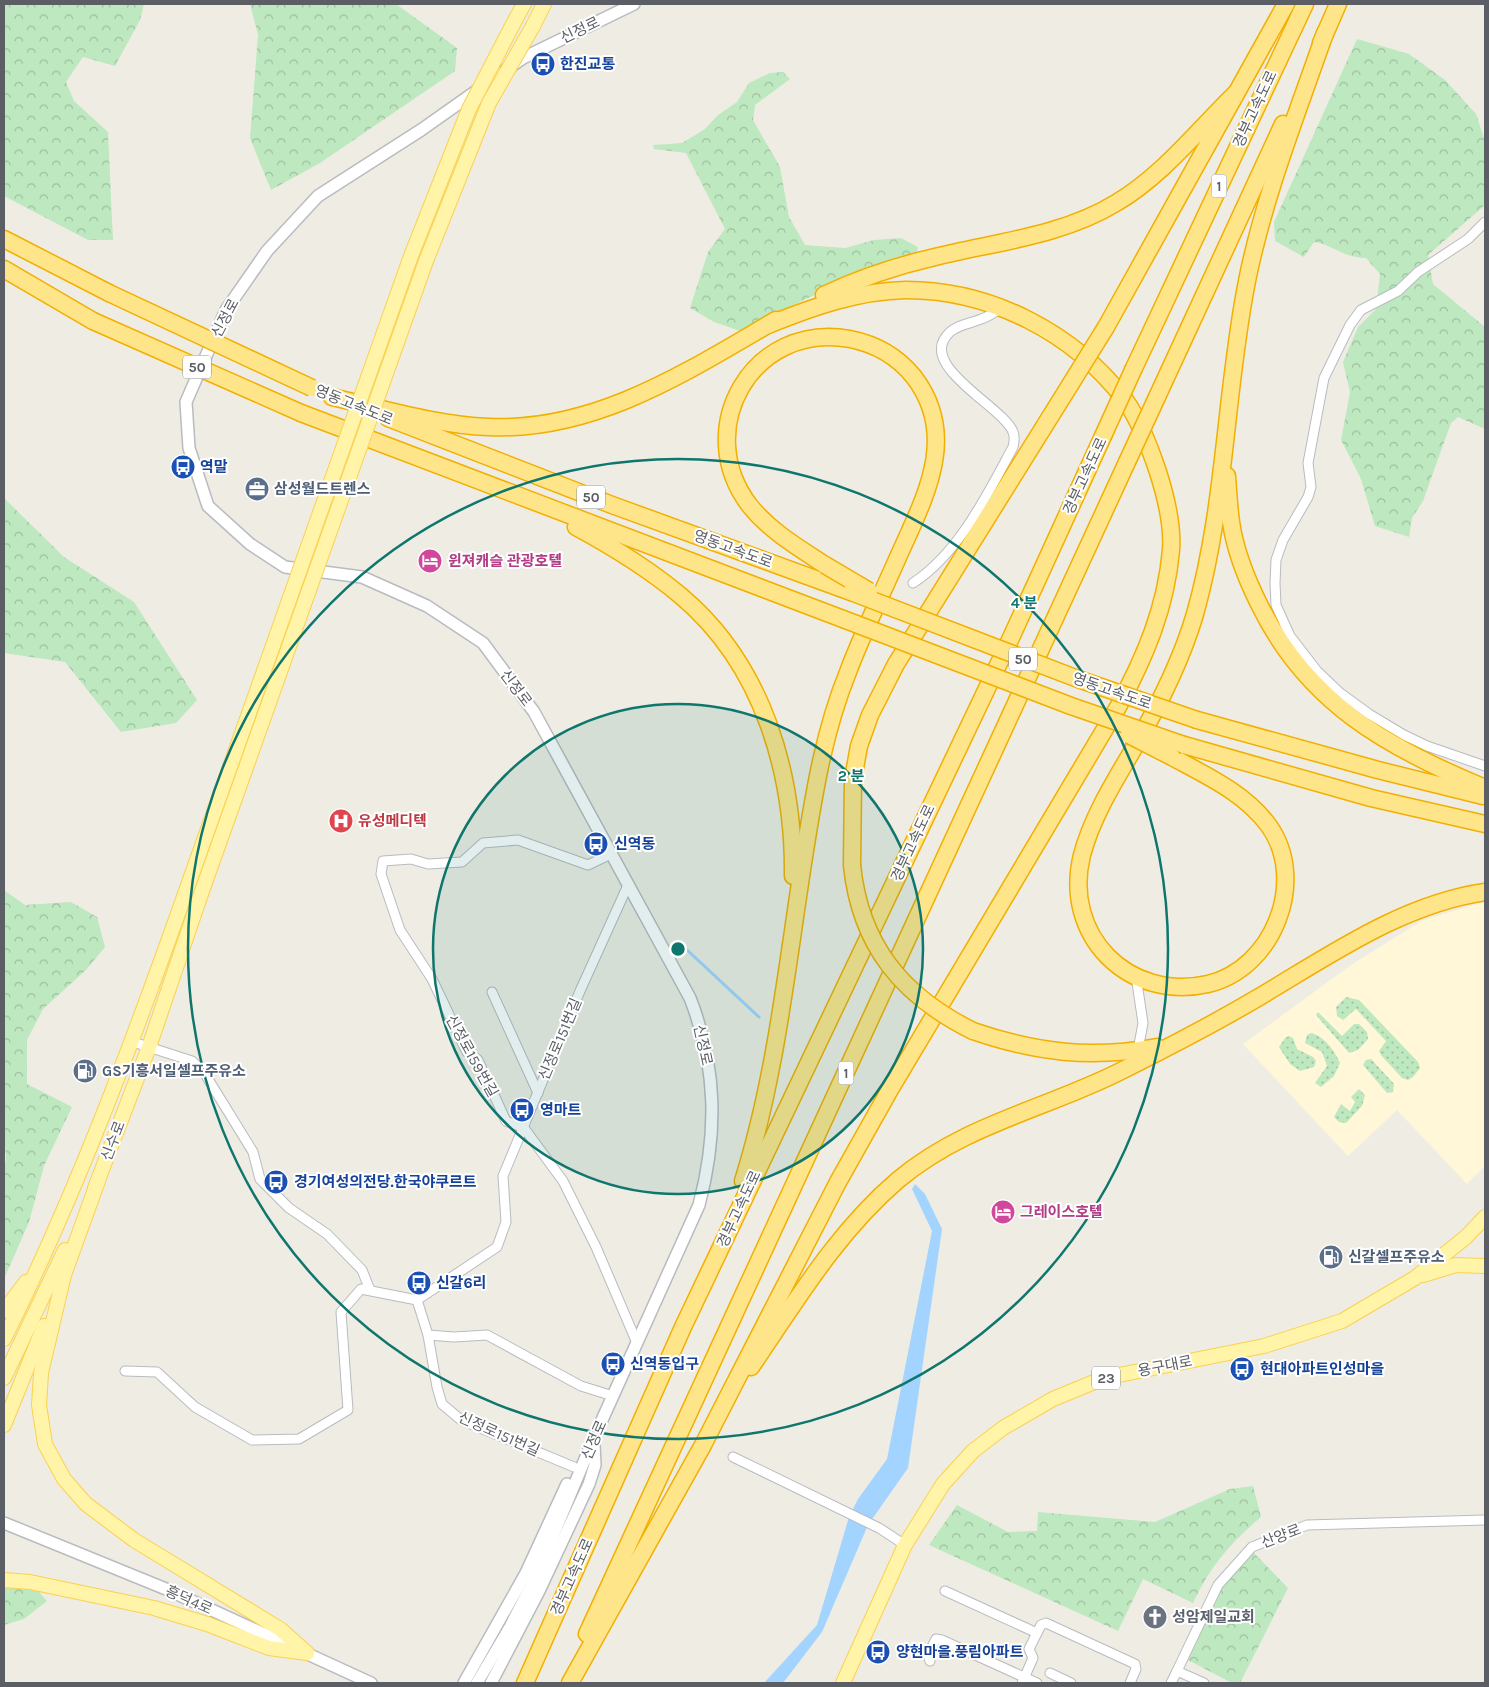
<svg xmlns="http://www.w3.org/2000/svg" width="1489" height="1687" font-family="Karla,'Noto Sans KR',sans-serif">
  <style>
    .commercial { fill: #fff7d8 }
    .grass { fill: url(#grass-dots) }
    .forest { fill: url(#forest-crowns) }
    .water { fill: #a3d4ff }
    .lines { fill: none; stroke-linecap: round; stroke-linejoin: round }
    .stream { stroke: #a3d4ff; stroke-width: 3 }
    .minor-casing { stroke: #b8bbc0; stroke-width: 11 }
    .tertiary-casing { stroke: #b8bbc0; stroke-width: 14 }
    .primary-casing { stroke: #fbd150; stroke-width: 16 }
    .motorway-casing { stroke: #f2af00; stroke-width: 19 }
    .minor { stroke: #fff; stroke-width: 9 }
    .tertiary { stroke: #fff; stroke-width: 11 }
    .primary { stroke: #fff4a8; stroke-width: 14 }
    .motorway { stroke: #ffe58a; stroke-width: 16 }
    .primary-bridge-casing { stroke: #fbd150; stroke-width: 16; stroke-linecap: butt }
    .motorway-bridge-casing { stroke: #f2af00; stroke-width: 19; stroke-linecap: butt }
    .primary-bridge { stroke: #fff4a8; stroke-width: 14 }
    .motorway-bridge { stroke: #ffe58a; stroke-width: 16 }
    .ring { fill: none; stroke: #0f766e; stroke-width: 2.5 }
    .labels { text-anchor: middle; stroke-width: 4; stroke-linejoin: round; paint-order: stroke }
    .shield { fill: #fff; stroke: #8c8f93; stroke-width: 1 }
    .shield-label { font-size: 14px; font-weight: bold; fill: #5b5f65 }
    .street-label { font-size: 15px; fill: #5b5f65; stroke: #fff }
    .transit-label { font-size: 15px; font-weight: bold; fill: #164399; stroke: #fff; text-anchor: start }
    .service-label { font-size: 15px; font-weight: bold; fill: #4e5e75; stroke: #fff; text-anchor: start }
    .hotel-label { font-size: 15px; font-weight: bold; fill: #b23c85; stroke: #fff; text-anchor: start }
    .health-label { font-size: 15px; font-weight: bold; fill: #be3a42; stroke: #fff; text-anchor: start }
    .worship-label { font-size: 15px; font-weight: bold; fill: #5b616d; stroke: #fff; text-anchor: start }
    .centre { fill: #0f766e; stroke: #fff; stroke-width: 2.5 }
    .ring-label { font-size: 15px; text-anchor: middle; font-weight: bold; fill: #0f766e; stroke: #fff; stroke-width: 4; stroke-linejoin: round; paint-order: stroke }
  </style>
  <defs>
    <pattern id="grass-dots" width="8" height="8" patternUnits="userSpaceOnUse" patternTransform="scale(1.25)"><rect width="8" height="8" fill="#bee8bf"/><path d="M2 2h.1M6 6h.1" fill="none" stroke="#9dbf9f" stroke-width="1.8" stroke-linecap="round"/></pattern>
    <pattern id="forest-crowns" width="20" height="18" patternUnits="userSpaceOnUse" patternTransform="scale(1.25)"><rect width="20" height="18" fill="#bee8bf"/><path d="M2 6a3 3 0 1 1 6 0M12 15a3 3 0 1 1 6 0" fill="none" stroke="#9dbf9f"/></pattern>
  </defs>
  <rect width="100%" height="100%" fill="#efede3"/>
  <polygon class="commercial" points="1485,902 1485,1166 1467,1184 1397,1110 1348,1156 1243,1044 1351,965 1423,920"/>
  <g class="grass">
    <polygon points="1346,997 1359,1000 1418,1062 1420,1068 1413,1077 1408,1080 1402,1078 1381,1055 1379,1051 1386,1041 1356,1009 1343,1020 1337,1016 1336,1007"/>
    <polygon points="1318,1012 1342,1036 1354,1024 1359,1024 1367,1032 1368,1039 1358,1050 1349,1053 1316,1015"/>
    <path d="M 1311,1033 C 1324,1036 1335,1051 1340,1063 L 1334,1076 L 1321,1087 L 1315,1083 L 1327,1066 L 1322,1052 L 1305,1043 L 1307,1035 Z"/>
    <polygon points="1289,1036 1293,1038 1297,1049 1313,1057 1316,1061 1314,1067 1300,1071 1290,1064 1279,1047 1285,1038"/>
    <polygon points="1371,1059 1394,1084 1393,1092 1387,1093 1363,1065 1366,1060"/>
    <polygon points="1359,1089 1365,1095 1362,1106 1346,1123 1339,1122 1334,1117 1341,1104 1350,1111 1355,1102 1351,1097"/>
  </g>
  <g class="forest">
    <polygon points="4,4 144,4 140,20 115,66 83,57 66,82 74,101 108,132 113,240 88,240 4,196"/>
    <polygon points="250,4 396,4 457,48 455,71 320,163 271,190 250,138 258,35"/>
    <path d="M 1357,39 L 1409,54 L 1445,80 L 1476,114 L 1485,141 L 1485,205 L 1428,255 L 1433,284 L 1485,327 L 1485,429 L 1458,417 L 1451,423 L 1423,501 L 1412,518 L 1409,537 L 1375,526 L 1361,479 L 1341,440 L 1350,392 L 1343,362 L 1358,327 L 1376,309 L 1380,274 L 1366,258 C 1343,258 1334,245 1314,242 L 1304,257 L 1275,241 L 1274,222 Z"/>
    <polygon points="783,72 790,79 755,105 753,120 780,167 789,217 805,245 845,248 874,240 901,238 918,247 916,257 831,287 740,331 714,322 690,308 708,252 725,229 686,153 654,149 653,145 682,143 705,129 718,115 737,102 749,83 770,73"/>
    <polygon points="4,498 64,557 134,602 197,700 176,723 121,732 65,662 4,653"/>
    <polygon points="4,890 25,905 71,902 97,917 105,947 86,970 43,1009 27,1040 27,1084 72,1107 44,1166 29,1222 4,1279 4,1167 6,1160 4,1129"/>
    <path d="M 1253,1486 L 1261,1517 C 1231,1542 1209,1568 1193,1603 L 1143,1579 L 1118,1631 L 929,1545 L 957,1505 L 1008,1532 L 1037,1531 L 1038,1512 L 1155,1522 L 1230,1489 Z"/>
    <polygon points="1253,1552 1288,1588 1240,1683 1232,1683 1186,1659 1222,1586"/>
    <polygon points="4,1586 36,1589 47,1601 24,1619 4,1625"/>
  </g>
  <polygon class="water" points="915,1184 925,1194 942,1229 908,1468 868,1525 822,1632 783,1683 764,1683 817,1625 849,1517 858,1499 887,1459 932,1231 912,1189"/>
  <g class="lines">
    <polyline class="stream" points="686,949 759,1017"/>
    <defs>
      <g id="minor">
        <polyline points="1485,222 1468,239 1418,272 1398,291 1361,310 1350,325 1324,378 1308,463 1311,487 1308,497 1283,540 1276,560 1275,583 1276,605 1290,636 1317,671 1340,693 1369,714 1404,735 1427,746 1485,766"/>
        <path d="M 913,583 C 959,553 987,495 1013,447 C 1014,443 1015,437 1013,432 C 1003,406 914,365 950,332 C 959,324 970,324 981,319 C 988,317 995,312 1001,308"/>
        <polyline points="611,854 588,865 518,840 483,843 462,862 428,864 411,859 383,861 381,874 400,930 432,979 467,1052 478,1060 506,1121 524,1128 563,1181 596,1247 637,1343"/>
        <polyline points="1136,976 1143,1023 1138,1050"/>
        <polyline points="492,992 538,1093"/>
        <polyline points="133,1042 192,1061 205,1074 253,1152 260,1179 289,1208 327,1234 362,1270 370,1290"/>
        <polyline points="417,1300 497,1247 506,1222 503,1176 580,991 628,885"/>
        <polyline points="428,1335 454,1337 487,1335 581,1386 613,1396"/>
        <polyline points="125,1371 157,1372 195,1407 252,1440 299,1439 348,1410 341,1312 361,1289 417,1300 428,1335 437,1387 442,1404 461,1420 574,1467"/>
        <polyline points="733,1457 879,1528 905,1545"/>
        <polyline points="945,1591 1037,1633"/>
        <polyline points="930,1661 928,1655 936,1639 942,1640 1037,1683"/>
        <polyline points="1177,1671 1218,1585 1252,1547 1307,1525 1485,1520"/>
        <polyline points="1050,1673 1071,1683"/>
        <polyline points="1022,1683 1033,1658 1029,1649 1041,1625 1046,1623 1135,1664 1136,1669 1130,1683"/>
        <polyline points="1171,1683 1177,1671 1204,1683"/>
      </g>
      <g id="tertiary">
        <polyline points="4,1523 166,1589 371,1683"/>
        <polyline points="464,1683 526,1573 567,1484"/>
        <path d="M 477,1683 L 510,1627 L 537,1574 L 593,1440 L 699,1205 C 718,1133 717,1067 690,998 L 534,712 L 483,643 L 427,606 L 362,577 L 285,567 L 250,544 L 208,506 L 189,448 L 186,402 L 226,310 L 267,251 L 318,196 L 421,130 L 523,58 L 634,4"/>
        <polyline points="491,1683 539,1591 589,1484 595,1465 594,1444"/>
      </g>
      <g id="primary">
        <polyline points="533,26 544,4"/>
        <polyline points="511,28 524,4"/>
        <polyline points="98,1181 64,1275 41,1373 39,1405 45,1444 64,1479 86,1504 134,1540 280,1629 307,1653"/>
        <polyline points="95,1188 149,1047 201,894"/>
        <polyline points="1423,1275 1456,1265 1485,1266"/>
        <polyline points="4,1311 26,1282"/>
        <path d="M 4,1339 C 76,1194 132,1044 186,891"/>
        <polyline points="4,1378 65,1250"/>
        <polyline points="4,1425 44,1326"/>
        <polyline points="4,1580 30,1582 154,1608 207,1624 269,1648 307,1653"/>
        <polyline points="843,1683 905,1545 943,1484 973,1451 1003,1428 1053,1399 1104,1378 1264,1346 1342,1321 1415,1278 1466,1237 1485,1217"/>
      </g>
      <g id="motorway">
        <polyline points="1321,43 1338,4"/>
        <polyline points="4,239 109,293"/>
        <polyline points="4,269 93,321"/>
        <path d="M 824,295 C 860,278 896,266 935,257 C 995,242 1062,236 1116,203 C 1162,176 1198,130 1236,93"/>
        <polyline points="1106,327 1286,4"/>
        <polyline points="1134,368 1305,4"/>
        <path d="M 332,397 C 384,409 436,425 489,427 C 595,432 688,371 776,320"/>
        <polyline points="1157,397 1283,124"/>
        <polyline points="301,413 843,619"/>
        <polyline points="388,418 612,505 851,592"/>
        <path d="M 1227,476 C 1228,491 1229,507 1231,522 C 1235,550 1246,578 1259,604 C 1307,703 1388,748 1485,788"/>
        <path d="M 576,527 C 613,547 649,569 681,596 C 763,665 794,773 793,876"/>
        <polyline points="1197,720 1378,770 1483,796"/>
        <polyline points="1184,745 1371,798 1485,824"/>
        <path d="M 1172,757 C 1207,776 1245,793 1269,826 C 1308,881 1273,969 1208,984 C 1128,1002 1062,935 1082,855 C 1092,817 1114,782 1134,748 C 1159,705 1181,662 1195,614 C 1226,505 1225,391 1247,281 C 1264,196 1297,114 1325,33"/>
        <polyline points="852,865 853,779 859,746 870,715 896,664 1070,385"/>
        <path d="M 973,1031 C 1037,1053 1091,1059 1157,1047"/>
        <path d="M 743,1181 C 776,1076 787,965 804,857 C 814,793 824,731 848,672 C 863,632 882,594 899,555 C 925,497 959,436 914,377 C 898,357 875,344 850,339 C 752,321 691,430 750,506 C 770,531 799,548 825,565"/>
        <path d="M 751,1367 C 796,1301 837,1232 898,1180 C 963,1125 1045,1109 1119,1072 C 1165,1049 1210,1026 1254,1000 C 1326,958 1401,904 1485,892"/>
        <polyline points="587,1634 1127,462"/>
        <polyline points="525,1683 683,1327 1009,642 1103,436"/>
        <path d="M 570,1683 L 703,1445 L 838,1182 L 888,1093 L 1118,707 C 1145,657 1166,608 1171,550 C 1173,524 1166,497 1158,472 C 1150,448 1140,421 1125,400 C 1074,333 991,290 906,290 C 857,291 813,307 768,325"/>
      </g>
    </defs>
    <use href="#minor" class="minor-casing"/>
    <use href="#tertiary" class="tertiary-casing"/>
    <use href="#primary" class="primary-casing"/>
    <use href="#motorway" class="motorway-casing"/>
    <use href="#minor" class="minor"/>
    <use href="#tertiary" class="tertiary"/>
    <use href="#primary" class="primary"/>
    <use href="#motorway" class="motorway"/>
    <defs>
      <g id="primary-bridge">
        <polyline points="186,891 411,256 469,109 511,28"/>
        <polyline points="201,894 426,261 489,103 533,26"/>
      </g>
      <g id="motorway-bridge">
        <polyline points="109,293 312,388"/>
        <polyline points="93,321 301,413"/>
        <polyline points="1070,385 1106,327"/>
        <polyline points="1103,436 1134,368"/>
        <polyline points="1127,462 1157,397"/>
        <polyline points="825,565 869,591"/>
        <polyline points="851,592 1078,679 1197,720"/>
        <polyline points="843,619 1071,706 1184,745"/>
        <polyline points="1129,735 1172,757"/>
        <path d="M 852,865 C 860,945 902,996 973,1031"/>
      </g>
    </defs>
    <use href="#primary-bridge" class="primary-bridge-casing"/>
    <use href="#motorway-bridge" class="motorway-bridge-casing"/>
    <use href="#primary-bridge" class="primary-bridge"/>
    <use href="#motorway-bridge" class="motorway-bridge"/>
  </g>
  <circle cx="678" cy="949" r="245" fill="#0f766e" fill-opacity=".12"/>
  <g class="ring">
    <circle cx="678" cy="949" r="245"/>
    <circle cx="678" cy="949" r="490"/>
  </g>
  <defs>
    <symbol id="bus-disc" viewBox="-11 -11 22 22"><circle r="9.5" fill="#1a4fb4" stroke="#fff"/><path d="M-5-6H5V4H4V6H2V4H-2V6H-4V4H-5ZM-3.5-4V0h7V-4ZM-3.5 1.2v1.5H-2V1.2ZM2 1.2v1.5H3.5V1.2Z" fill="#fff"/></symbol>
    <symbol id="office-disc" viewBox="-11 -11 22 22"><circle r="9.5" fill="#5c6f8a" stroke="#fff"/><path d="M-6-3h4V-5.5h4V-3h4V5H-6ZM-1-4.5V-3h2v-1.5ZM-6 0V1H6V0Z" fill="#fff"/></symbol>
    <symbol id="hotel-disc" viewBox="-11 -11 22 22"><circle r="9.5" fill="#d1479c" stroke="#fff"/><path d="M-6-4.5h1.5V1H6V5H4.5V3h-9V5H-6ZM-4 0a1.8 1.8 0 1 1 3.6 0ZM.5 0V-2.5h3Q6-2.5 6 0Z" fill="#fff"/></symbol>
    <symbol id="hospital-disc" viewBox="-11 -11 22 22"><circle r="9.5" fill="#e0444e" stroke="#fff"/><path d="M-5-5h3v3.5h4V-5h3V5h-3V1.5h-4V5h-3Z" fill="#fff"/></symbol>
    <symbol id="fuel-disc" viewBox="-11 -11 22 22"><circle r="9.5" fill="#5c6f8a" stroke="#fff"/><path d="M-5.5-6h7V0h2V4h1.3V-2.5L3-4.5l.8-.8L6-3V5H2.5V1h-1V6h-7ZM-4.2-4.7v3.2H.2V-4.7Z" fill="#fff"/></symbol>
    <symbol id="church-disc" viewBox="-11 -11 22 22"><circle r="9.5" fill="#6b7280" stroke="#fff"/><path d="M-1.2-6h2.4v3.5h3.3v2.4h-3.3V6h-2.4V-.1h-3.3v-2.4h3.3Z" fill="#fff"/></symbol>
  </defs>
  <g fill-rule="evenodd">
    <use href="#bus-disc" x="529" y="50" width="28" height="28"/>
    <use href="#bus-disc" x="169" y="453" width="28" height="28"/>
    <use href="#office-disc" x="243" y="475" width="28" height="28"/>
    <use href="#hotel-disc" x="416" y="547" width="28" height="28"/>
    <use href="#hospital-disc" x="327" y="807" width="28" height="28"/>
    <use href="#bus-disc" x="582" y="830" width="28" height="28"/>
    <use href="#fuel-disc" x="71" y="1057" width="28" height="28"/>
    <use href="#bus-disc" x="508" y="1096" width="28" height="28"/>
    <use href="#bus-disc" x="262" y="1168" width="28" height="28"/>
    <use href="#hotel-disc" x="989" y="1198" width="28" height="28"/>
    <use href="#fuel-disc" x="1317" y="1243" width="28" height="28"/>
    <use href="#bus-disc" x="405" y="1269" width="28" height="28"/>
    <use href="#bus-disc" x="599" y="1350" width="28" height="28"/>
    <use href="#bus-disc" x="1228" y="1355" width="28" height="28"/>
    <use href="#church-disc" x="1141" y="1603" width="28" height="28"/>
    <use href="#bus-disc" x="864" y="1638" width="28" height="28"/>
  </g>
  <g class="labels">
    <g class="shield">
      <rect x="1211.5" y="174.5" width="15" height="23" rx="4"/>
      <rect x="183" y="355.5" width="28" height="23" rx="4"/>
      <rect x="577" y="485.5" width="28" height="23" rx="4"/>
      <rect x="1009" y="647.5" width="28" height="23" rx="4"/>
      <rect x="838.5" y="1061.5" width="15" height="23" rx="4"/>
      <rect x="1092" y="1366.5" width="28" height="23" rx="4"/>
    </g>
    <g class="shield-label">
      <text x="1219" y="191">1</text>
      <text x="197" y="372">50</text>
      <text x="591" y="502">50</text>
      <text x="1023" y="664">50</text>
      <text x="846" y="1078">1</text>
      <text x="1106" y="1383">23</text>
    </g>
    <g class="street-label">
      <text transform="translate(580 30) rotate(-26)" y="5">신정로</text>
      <text transform="translate(1255 109) rotate(-65)" y="5">경부고속도로</text>
      <text transform="translate(225 318) rotate(-62)" y="5">신정로</text>
      <text transform="translate(354 405) rotate(22)" y="5">영동고속도로</text>
      <text transform="translate(1085 476) rotate(-65)" y="5">경부고속도로</text>
      <text transform="translate(733 549) rotate(20)" y="5">영동고속도로</text>
      <text transform="translate(516 688) rotate(53)" y="5">신정로</text>
      <text transform="translate(1112 691) rotate(19)" y="5">영동고속도로</text>
      <text transform="translate(913 843) rotate(-65)" y="5">경부고속도로</text>
      <text transform="translate(560 1039) rotate(-67)" y="5">신정로151번길</text>
      <text transform="translate(703 1045) rotate(78)" y="5">신정로</text>
      <text transform="translate(472 1056) rotate(61)" y="5">신정로159번길</text>
      <text transform="translate(113 1141) rotate(-69)" y="5">신수로</text>
      <text transform="translate(739 1209) rotate(-65)" y="5">경부고속도로</text>
      <text transform="translate(1165 1366) rotate(-11)" y="5">용구대로</text>
      <text transform="translate(499 1434) rotate(24)" y="5">신정로151번길</text>
      <text transform="translate(594 1440) rotate(-66)" y="5">신정로</text>
      <text transform="translate(1281 1536) rotate(-21)" y="5">산양로</text>
      <text transform="translate(572 1577) rotate(-66)" y="5">경부고속도로</text>
      <text transform="translate(189 1600) rotate(24)" y="5">흥덕4로</text>
    </g>
    <g class="transit-label">
      <text x="560" y="69">한진교통</text>
      <text x="200" y="472">역말</text>
      <text x="614" y="849">신역동</text>
      <text x="540" y="1115">영마트</text>
      <text x="294" y="1187">경기여성의전당.한국야쿠르트</text>
      <text x="436" y="1288">신갈6리</text>
      <text x="630" y="1369">신역동입구</text>
      <text x="1260" y="1374">현대아파트인성마을</text>
      <text x="896" y="1657">양현마을.풍림아파트</text>
    </g>
    <g class="service-label">
      <text x="274" y="494">삼성월드트렌스</text>
      <text x="102" y="1076">GS기흥서일셀프주유소</text>
      <text x="1348" y="1262">신갈셀프주유소</text>
    </g>
    <g class="hotel-label">
      <text x="448" y="566">윈져캐슬 관광호텔</text>
      <text x="1020" y="1217">그레이스호텔</text>
    </g>
    <g class="health-label">
      <text x="358" y="826">유성메디텍</text>
    </g>
    <g class="worship-label">
      <text x="1172" y="1622">성암제일교회</text>
    </g>
  </g>
  <circle cx="678" cy="949" r="8" class="centre"/>
  <g class="ring-label">
    <text x="1024" y="608">4 분</text>
    <text x="851" y="781">2 분</text>
  </g>
  <rect width="1489" height="1687" fill="none" stroke="#5b5f65" stroke-width="10"/>
</svg>
